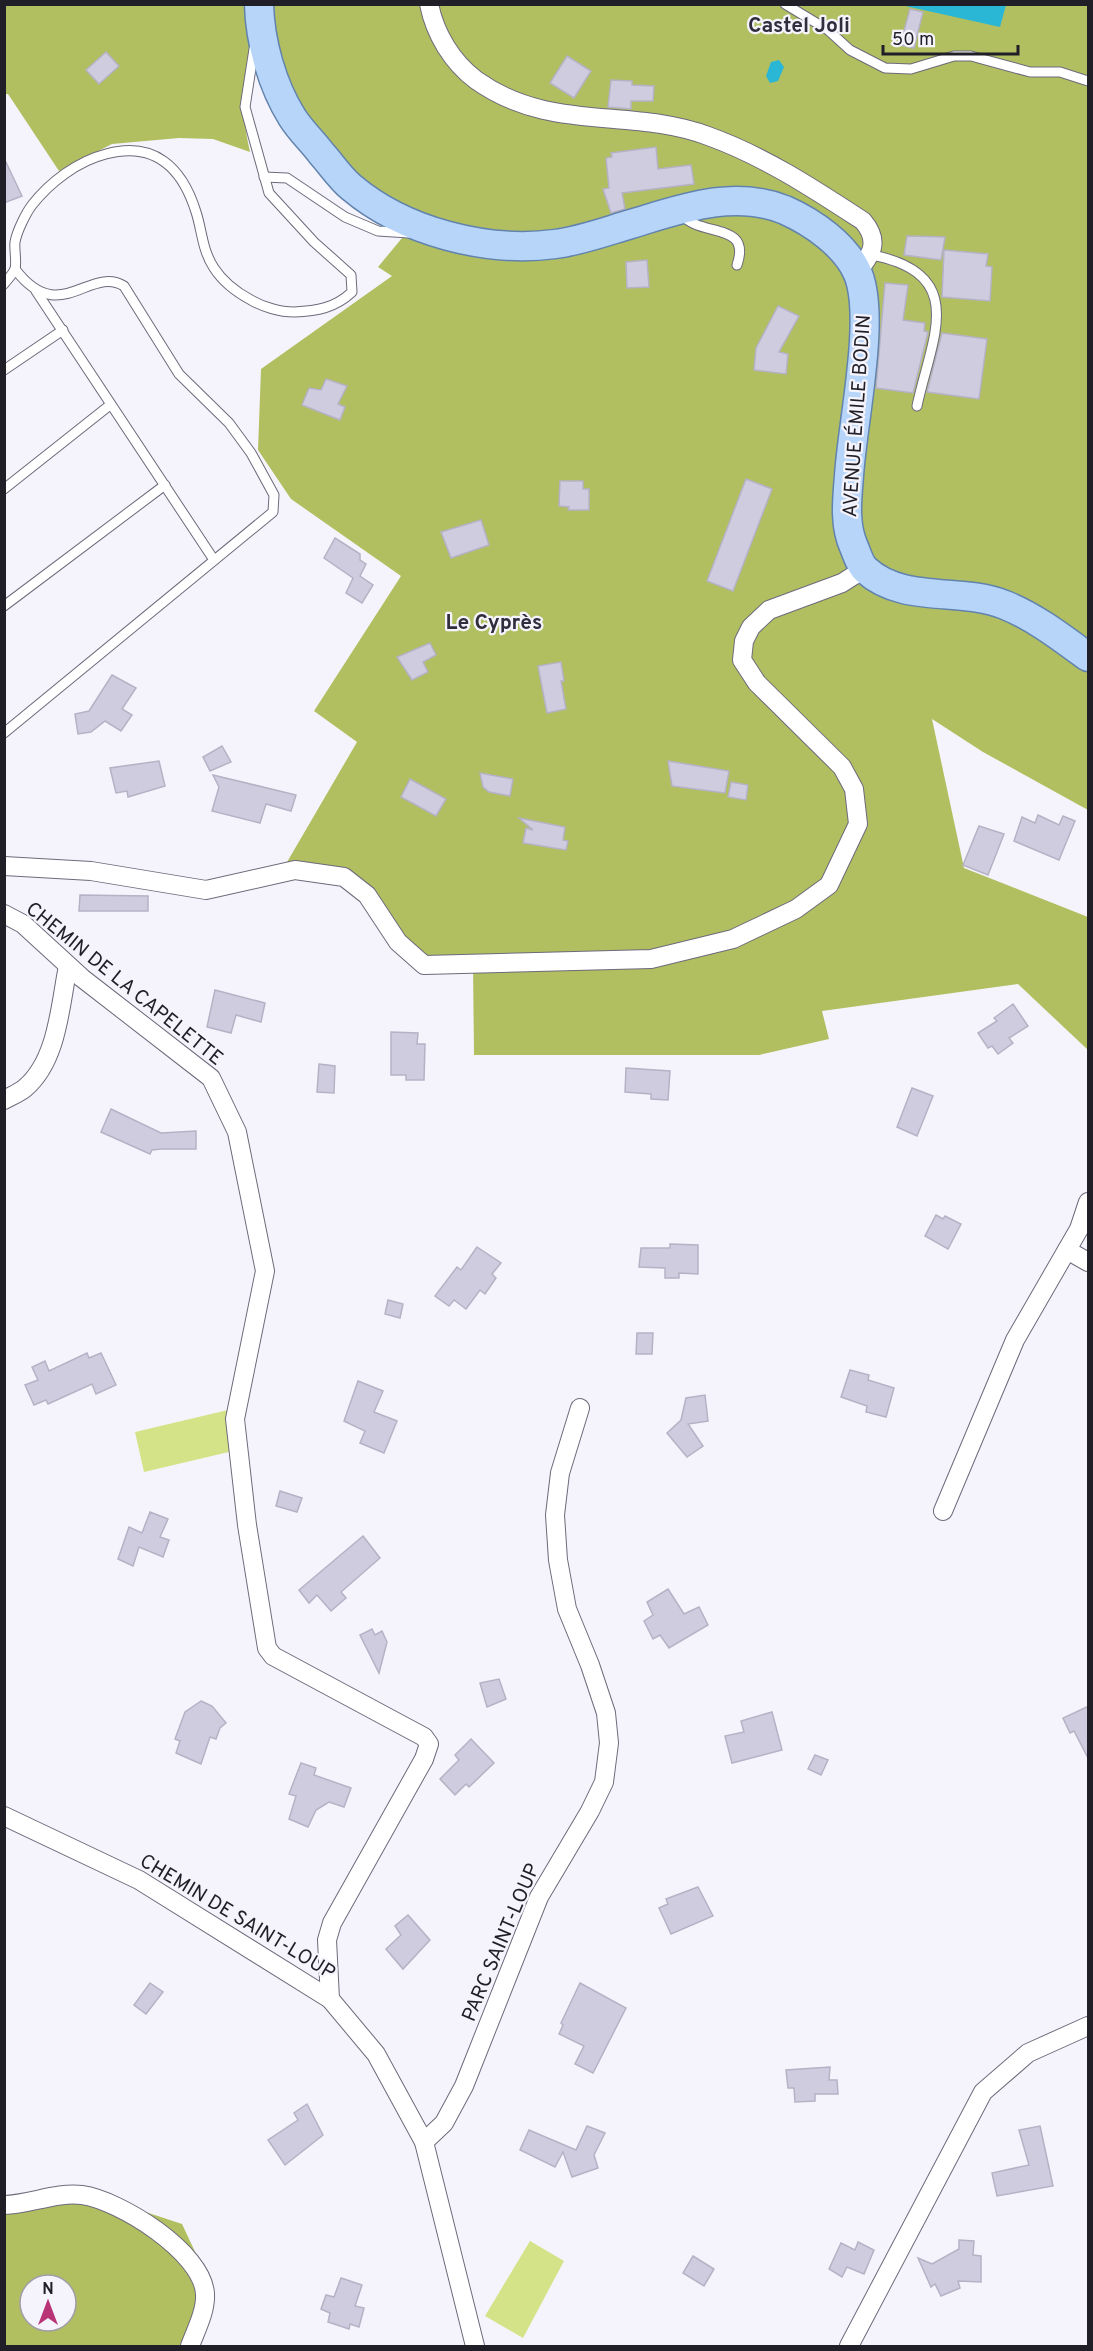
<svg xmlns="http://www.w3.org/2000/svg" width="1093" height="2351" font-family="Overpass,sans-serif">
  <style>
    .green { fill: #d4e387 }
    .forest { fill: #b1bf61; fill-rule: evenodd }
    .water { fill: #2ab6d5 }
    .building { fill: #cfcce0; stroke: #b5b2c5; stroke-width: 1.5 }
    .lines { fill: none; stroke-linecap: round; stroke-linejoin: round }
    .service-casing { stroke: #6d6a7b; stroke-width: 11 }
    .minor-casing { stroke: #6d6a7b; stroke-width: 20 }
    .primary-casing { stroke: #6283ad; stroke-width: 31 }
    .service { stroke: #fff; stroke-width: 9 }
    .minor { stroke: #fff; stroke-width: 18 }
    .primary { stroke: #b6d5f9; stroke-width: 28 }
    .labels { text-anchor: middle; stroke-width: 4.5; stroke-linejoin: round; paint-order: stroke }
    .street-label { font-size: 20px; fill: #201e26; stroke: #f5f4fc }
    .neighbourhood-label { font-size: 21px; font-weight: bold; fill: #302d3d; stroke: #f5f4fc }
  </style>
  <rect width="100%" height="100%" fill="#f5f4fc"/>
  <g class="green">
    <polygon points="228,1410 233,1451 144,1472 135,1432"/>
    <polygon points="530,2241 564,2261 523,2338 485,2316"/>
  </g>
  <g class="forest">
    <path d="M 4,5 L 1088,5 L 1088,810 L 983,752 L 932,719 L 964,868 L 1088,917 L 1088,1050 L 1018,984 L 822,1011 L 829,1039 L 759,1055 L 474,1055 L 473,965 L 406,957 L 354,884 L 283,869 L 357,742 L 314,711 L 401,576 L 291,499 L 258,450 L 261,369 L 392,276 L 378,267 L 407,232 L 248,61 C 240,94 243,120 250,152 L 213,139 L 179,138 L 112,144 L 59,171 L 8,94 L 5,94 Z"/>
    <path d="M 4,2196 L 103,2198 L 182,2224 L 212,2288 L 198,2346 L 5,2346 ZM 30,2285 L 66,2285 L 66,2321 L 30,2321 Z"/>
  </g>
  <g class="water">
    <polygon points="901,5 1006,5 1000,27"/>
    <polygon points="779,60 784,67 778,81 770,83 766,76 771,62"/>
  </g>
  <g class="building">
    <polygon points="910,9 923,12 914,48 900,45"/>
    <polygon points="106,52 119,66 99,84 86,70"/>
    <polygon points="567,56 591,71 574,98 550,83"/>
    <polygon points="611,80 632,81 632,85 654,86 653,101 631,101 631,109 608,107"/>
    <polygon points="656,147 658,169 691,165 694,184 622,193 625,209 611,213 603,189 609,188 606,158 612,157 611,153"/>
    <polygon points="4,158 22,196 4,203"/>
    <polygon points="907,236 945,237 941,260 904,255"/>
    <polygon points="944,250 988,254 986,266 992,267 990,301 942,297"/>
    <polygon points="647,260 649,287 627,288 626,262"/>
    <polygon points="885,283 908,285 903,320 925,323 924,331 928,332 913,393 876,388"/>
    <polygon points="778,306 799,316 779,352 788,354 786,374 754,370 756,348"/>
    <polygon points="942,333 987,339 979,399 927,392"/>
    <polygon points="326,379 347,386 338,404 345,407 340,420 302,405 309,388 321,390"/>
    <polygon points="746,479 772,489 733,591 707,581"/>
    <polygon points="560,481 583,481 583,489 589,489 589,510 568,510 569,507 559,506"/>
    <polygon points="481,520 489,545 451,558 441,532"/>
    <polygon points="335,538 360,554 360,560 366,564 360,576 373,585 362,603 346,593 353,578 324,558"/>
    <polygon points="430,643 436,655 423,662 428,672 412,680 397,657"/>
    <polygon points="561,662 564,681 561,681 566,709 547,713 538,666"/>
    <polygon points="112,675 136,688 122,709 132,715 121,731 105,721 91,732 78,734 75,714 89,711"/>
    <polygon points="222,746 231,762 210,771 203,757"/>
    <polygon points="159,761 165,786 128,797 127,791 116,793 110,768"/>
    <polygon points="668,761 729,771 725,793 672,786"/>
    <polygon points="480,773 513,779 510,796 489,792 483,787"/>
    <polygon points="213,775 296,795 291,811 266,804 260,823 212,811 219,787"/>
    <polygon points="410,779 446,799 436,816 401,797"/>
    <polygon points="731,782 748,785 746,800 728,797"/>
    <polygon points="1038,815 1059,825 1063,816 1075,821 1059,860 1014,841 1022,817 1035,823"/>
    <polygon points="519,818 565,827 563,840 568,841 566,850 523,843 526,828 533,830"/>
    <polygon points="979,826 1004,834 988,875 963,865"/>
    <polygon points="80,895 148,896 148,911 79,911"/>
    <polygon points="215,990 265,1003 261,1022 236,1015 231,1033 207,1027"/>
    <polygon points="1013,1004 1028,1026 1009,1038 1013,1043 998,1054 992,1046 988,1048 978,1033 997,1021 994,1018"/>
    <polygon points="391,1032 418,1033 417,1044 425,1044 424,1080 406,1080 406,1075 391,1075"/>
    <polygon points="319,1064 335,1066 334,1093 317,1092"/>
    <polygon points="626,1068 670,1071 668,1100 651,1099 651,1094 625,1092"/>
    <polygon points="912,1088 933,1096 917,1136 897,1127"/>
    <polygon points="111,1109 161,1133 196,1131 196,1149 161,1149 152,1150 150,1154 101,1132"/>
    <polygon points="936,1215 943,1219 945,1216 961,1224 948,1249 925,1236"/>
    <polygon points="670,1244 698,1245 698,1274 679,1273 679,1278 665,1278 665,1268 639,1267 641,1248 670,1248"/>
    <polygon points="477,1247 501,1263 492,1274 496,1278 485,1294 480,1290 466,1309 454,1300 449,1306 435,1296 457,1267 461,1270"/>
    <polygon points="388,1300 403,1304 400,1318 385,1314"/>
    <polygon points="637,1333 653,1333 652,1354 636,1354"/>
    <polygon points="87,1353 89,1358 101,1353 116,1385 96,1394 92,1384 48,1404 46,1400 34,1405 25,1385 38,1380 32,1367 45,1361 49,1371"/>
    <polygon points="850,1370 869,1375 868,1380 894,1388 886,1417 866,1412 867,1406 841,1397"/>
    <polygon points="358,1381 383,1391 374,1412 397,1421 384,1453 360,1443 365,1431 344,1421"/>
    <polygon points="705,1395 708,1421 688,1424 703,1446 687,1457 667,1433 681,1420 686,1398"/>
    <polygon points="280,1491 302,1498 297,1512 276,1506"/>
    <polygon points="150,1512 168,1519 160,1537 169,1540 163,1557 139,1547 133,1566 118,1559 129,1527 142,1533"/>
    <polygon points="363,1536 380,1558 341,1592 346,1598 331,1611 317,1595 309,1603 299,1590"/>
    <polygon points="668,1589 684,1614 699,1607 708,1625 669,1648 660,1635 653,1639 644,1621 653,1615 647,1602"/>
    <polygon points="372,1629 375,1635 382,1631 387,1642 379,1673 360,1635"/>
    <polygon points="499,1679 506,1699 487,1707 480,1683"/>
    <polygon points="201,1701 212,1706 226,1723 220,1728 216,1739 210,1737 201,1764 176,1753 180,1741 175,1739 185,1712"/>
    <polygon points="1089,1706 1089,1760 1074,1731 1070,1733 1063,1718"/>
    <polygon points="772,1712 782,1750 732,1763 725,1736 744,1732 741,1721"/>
    <polygon points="471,1739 494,1763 469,1787 466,1784 455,1795 440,1779 459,1760 455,1755"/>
    <polygon points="815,1755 828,1760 821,1775 808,1769"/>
    <polygon points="301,1763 316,1768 314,1775 351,1788 344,1807 329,1802 316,1810 308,1827 289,1819 296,1796 289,1794"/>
    <polygon points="698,1887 713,1916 671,1934 659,1908 668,1904 666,1899"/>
    <polygon points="408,1915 430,1940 403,1969 386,1949 401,1935 395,1926"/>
    <polygon points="150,1983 163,1992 146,2014 134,2005"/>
    <polygon points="580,1983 626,2008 593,2073 575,2064 584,2046 559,2034 563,2025 561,2023"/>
    <polygon points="830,2067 829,2080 837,2080 838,2094 815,2094 815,2101 795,2102 794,2088 788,2088 786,2070"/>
    <polygon points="307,2104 323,2135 285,2165 268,2140 298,2120 294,2113"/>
    <polygon points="587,2126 605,2133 594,2155 598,2168 572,2177 563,2152 555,2167 520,2150 529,2130 576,2150"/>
    <polygon points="1040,2126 1053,2186 997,2196 992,2173 1029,2165 1019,2130"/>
    <polygon points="959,2240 974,2241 973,2255 981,2256 981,2282 958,2281 960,2288 941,2296 935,2284 931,2287 918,2258 932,2264 959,2249"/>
    <polygon points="858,2242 874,2250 864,2274 847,2267 842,2277 829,2269 841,2243 855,2250"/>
    <polygon points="693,2256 714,2269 704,2286 683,2273"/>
    <polygon points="341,2278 362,2285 355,2306 364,2308 359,2327 350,2324 349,2329 328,2322 330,2313 321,2309 326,2295 334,2297"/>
  </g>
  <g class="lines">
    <defs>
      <g id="service">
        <polyline points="785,4 828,30 850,50 885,68 911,69 954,56 971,56 1030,72 1060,72 1088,81"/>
        <polyline points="264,177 287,178 345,217 378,231 409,233"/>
        <path d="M 681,214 C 700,238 752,221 737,265"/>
        <path d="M 872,255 C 970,274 931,339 917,406"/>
        <path d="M 4,284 C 7,280 13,274 15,269 C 17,261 14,250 15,242 C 17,231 26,213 32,205 C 50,182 78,161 106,154 C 154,141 182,167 196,212 C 202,230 202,250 214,268 C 223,282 236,292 251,300 C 263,307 280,312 294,312 C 317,311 335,308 352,292 L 351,275 L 314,242 L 269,193 L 245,107 L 254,49"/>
        <polyline points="36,291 214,560"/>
        <polyline points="4,370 63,330"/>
        <polyline points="4,489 110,405"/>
        <polyline points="4,606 165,485"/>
        <path d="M 4,733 L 273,512 L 274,495 L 251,453 L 229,423 L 179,374 L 124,286 C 90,265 59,328 15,269"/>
      </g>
      <g id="minor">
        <path d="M 429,4 C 435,34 452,62 476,80 C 550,133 630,107 708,136 C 764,156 814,189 863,221 C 880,241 872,255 857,272"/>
        <polyline points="4,866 91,871 206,890 295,870 344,877 367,895 398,942 424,965 651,959 733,939 796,909 829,885 858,824 854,789 842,767 757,683 742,660 744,641 751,627 769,610 842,583 864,569"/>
        <polyline points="4,914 23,924 82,978 211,1078 237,1132 265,1271 235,1419 247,1525 267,1648 273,1656 424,1737 429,1744 424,1759 332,1923 327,1940 330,1999"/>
        <path d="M 4,1100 C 11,1096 19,1093 25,1088 C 58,1060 60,1005 68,966"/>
        <polyline points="1067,1250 1088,1262"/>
        <polyline points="943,1511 1015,1340 1079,1229 1088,1202"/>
        <polyline points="4,1816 139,1880 330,1999 376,2054 424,2142 475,2346"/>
        <polyline points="424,2142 444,2123 464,2086 539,1897 590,1811 604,1782 609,1743 606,1713 590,1665 567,1609 558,1560 555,1515 560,1473 580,1408"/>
        <path d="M 4,2205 C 31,2204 56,2192 82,2195 C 119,2200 203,2252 205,2294 C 206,2311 196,2330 190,2346"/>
        <polyline points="849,2346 983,2092 1028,2053 1088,2026"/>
      </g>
      <path id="primary" d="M 259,4 C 260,42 272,85 292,117 C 300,130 312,141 321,153 C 331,164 340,178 351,187 C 404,232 487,253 555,244 C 580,241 607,231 631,224 C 681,209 733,189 785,210 C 812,222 846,245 858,274 C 876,318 852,425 849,476 C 847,500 844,525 854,547 C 857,554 860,565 866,570 C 903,604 962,587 1005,605 C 1035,617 1062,638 1088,657"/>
    </defs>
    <use href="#service" class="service-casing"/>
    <use href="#minor" class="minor-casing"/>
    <use href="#primary" class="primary-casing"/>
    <use href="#service" class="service"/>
    <use href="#minor" class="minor"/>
    <use href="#primary" class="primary"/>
  </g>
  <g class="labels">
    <g class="street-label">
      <text transform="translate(856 416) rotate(-86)" y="7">AVENUE ÉMILE BODIN</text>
      <text transform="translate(125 983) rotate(39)" y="7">CHEMIN DE LA CAPELETTE</text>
      <text transform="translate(238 1916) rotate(31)" y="7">CHEMIN DE SAINT-LOUP</text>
      <text transform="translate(500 1942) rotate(-67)" y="7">PARC SAINT-LOUP</text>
    </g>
    <g class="neighbourhood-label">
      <text x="799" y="32">Castel Joli</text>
      <text x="494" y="629">Le Cyprès</text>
    </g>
  </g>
  <rect width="1093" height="2351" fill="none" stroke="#201e26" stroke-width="12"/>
  <g transform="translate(48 2303)"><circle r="28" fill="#f5f4fc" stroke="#a09ea6" stroke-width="1.5"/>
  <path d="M0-4.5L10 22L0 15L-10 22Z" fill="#b93377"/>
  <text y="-9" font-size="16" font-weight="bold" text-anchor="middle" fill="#201e26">N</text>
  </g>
  <path d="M883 45v9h135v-9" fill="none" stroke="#201e26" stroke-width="3"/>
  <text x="892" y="45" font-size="18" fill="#201e26" stroke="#f5f4fc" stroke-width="4.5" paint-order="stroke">50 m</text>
</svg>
